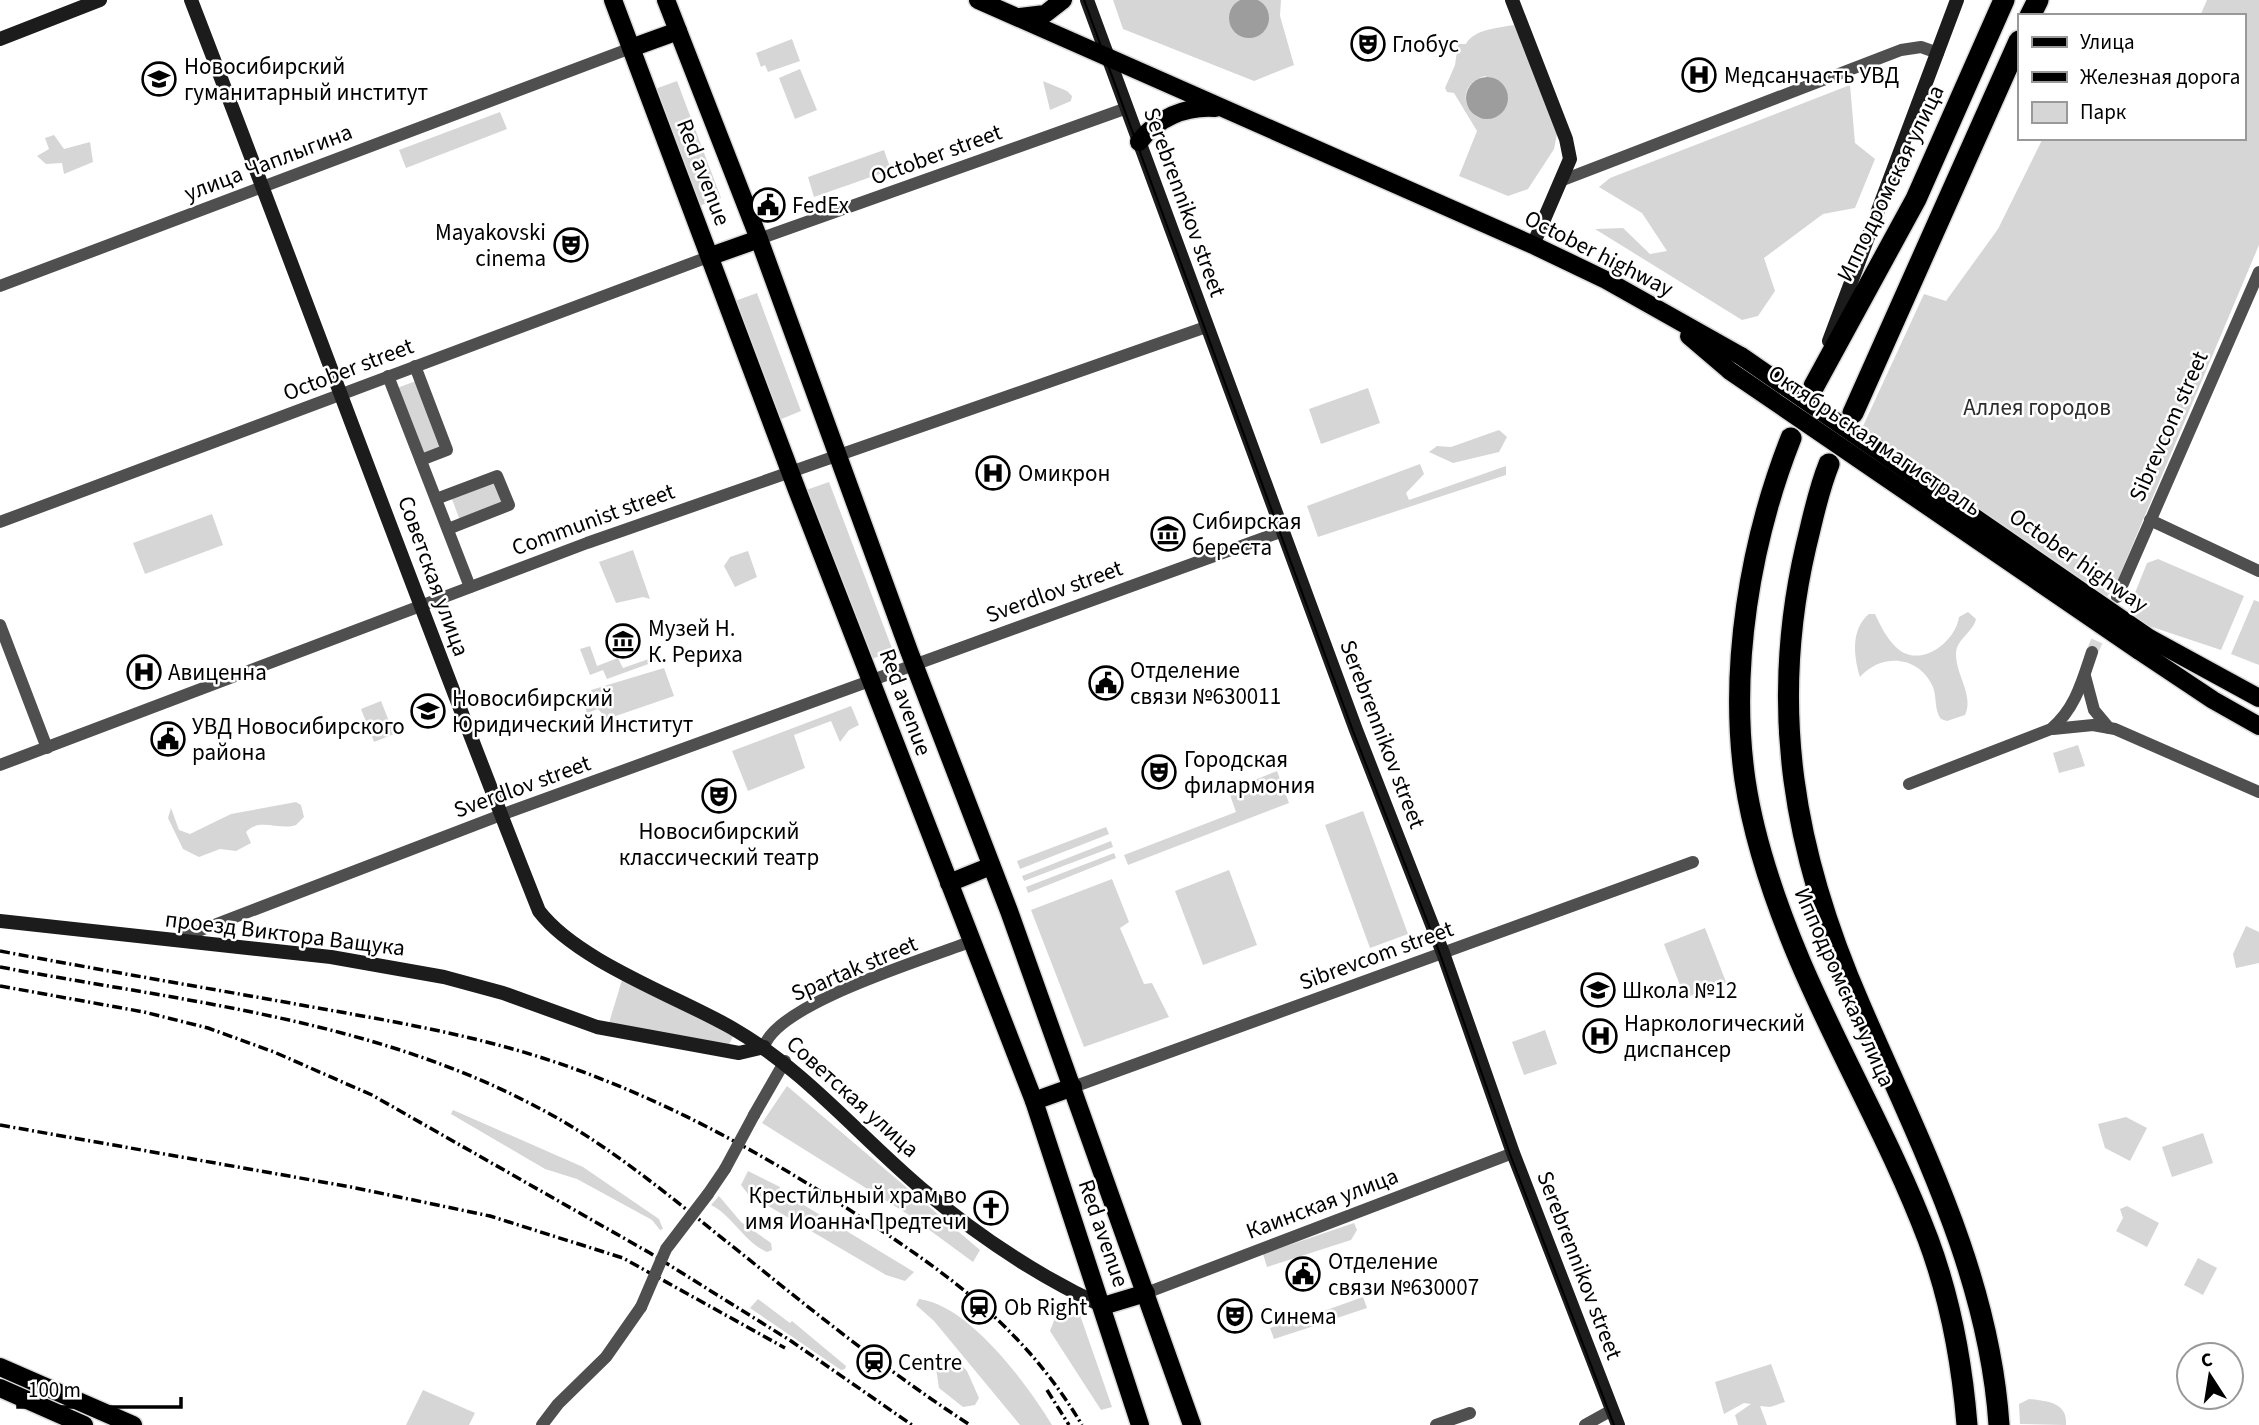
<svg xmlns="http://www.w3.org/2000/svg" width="2259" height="1425" font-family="'Source Sans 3',sans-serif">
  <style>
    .green { fill: #d6d6d6; fill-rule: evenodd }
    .water { fill: #9d9d9d }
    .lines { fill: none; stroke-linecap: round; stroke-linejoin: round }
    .street-tunnel { stroke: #d9d9d9; stroke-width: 12; stroke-dasharray: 12 6; stroke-linecap: butt }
    .primary-casing { stroke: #dbdbdb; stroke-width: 21 }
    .highway-casing { stroke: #dbdbdb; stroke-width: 24 }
    .street { stroke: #4f4f4f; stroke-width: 12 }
    .secondary { stroke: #1c1c1c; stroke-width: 14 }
    .primary { stroke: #000; stroke-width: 18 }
    .highway { stroke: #000; stroke-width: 21 }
    .tram { stroke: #000; stroke-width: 2 }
    .rail { stroke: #000; stroke-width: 3.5; stroke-dasharray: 10 3.5 2 3.5; stroke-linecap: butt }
    .primary-bridge-casing { stroke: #dbdbdb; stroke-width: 21; stroke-linecap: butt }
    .street-bridge { stroke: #4f4f4f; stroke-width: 12 }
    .primary-bridge { stroke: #000; stroke-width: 18 }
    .labels { text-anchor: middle; stroke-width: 5; stroke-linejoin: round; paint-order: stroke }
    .poi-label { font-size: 23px; fill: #000; stroke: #fff; text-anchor: start }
    .street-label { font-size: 23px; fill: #000; stroke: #fff }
    .park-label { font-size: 23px; fill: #2d2d2d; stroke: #fff }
  </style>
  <rect width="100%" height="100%" fill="#fff"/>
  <g class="green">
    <polygon points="1113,0 1281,0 1280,16 1294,65 1254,81 1123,29"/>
    <polygon points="2207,0 2259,0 2259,245 2116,584 2091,619 1852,450 1924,294 1946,301 1998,229 2043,138 2243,138 2243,16 2200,16"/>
    <path d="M 1514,25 L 1559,124 L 1554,149 L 1528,189 L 1508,196 L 1459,176 L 1477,131 L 1454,93 L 1447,92 L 1445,88 L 1455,65 L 1458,44 L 1466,44 C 1474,29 1498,28 1514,25 ZM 1485,76 L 1508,96 L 1505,109 L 1479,118 C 1459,106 1462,82 1485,76 Z"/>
    <polygon points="792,39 800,61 768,72 765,65 761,67 756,53"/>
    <polygon points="800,69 817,110 795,119 779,78"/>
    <polygon points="677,81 721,198 699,206 655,89"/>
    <polygon points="1043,81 1067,91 1072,96 1071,101 1050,110"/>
    <polygon points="1850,85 1855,143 1875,159 1855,208 1823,214 1764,258 1775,291 1758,316 1742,320 1595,229 1623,228 1650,254 1667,251 1642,213 1599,187 1610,178"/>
    <polygon points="500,112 507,129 406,168 399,150"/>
    <polygon points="54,135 64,149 90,142 93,162 64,174 62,163 46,164 37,156 49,149 45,138"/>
    <polygon points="884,150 891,170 814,197 808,177"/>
    <polygon points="757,293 801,411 779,420 735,301"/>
    <polygon points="416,381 442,447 423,454 397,388"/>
    <polygon points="1368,388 1380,423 1321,444 1309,409"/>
    <polygon points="1499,430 1507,437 1499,452 1453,463 1429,452 1437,446 1451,447"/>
    <polygon points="1420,464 1424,474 1406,493 1409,500 1506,466 1506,475 1318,537 1307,506"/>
    <polygon points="497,476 509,505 461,523 450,494"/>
    <polygon points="829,482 893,651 869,660 806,490"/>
    <polygon points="212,514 223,545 145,574 133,543"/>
    <polygon points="633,550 650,599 643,597 616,603 599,562"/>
    <polygon points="748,551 757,577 735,587 724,566 730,557"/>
    <polygon points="2158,559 2244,596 2221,650 2125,618 2147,563"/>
    <polygon points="2254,600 2259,602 2259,665 2231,654"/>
    <path d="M 1968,612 L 1976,619 C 1973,633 1955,639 1956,656 C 1957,676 1974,697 1965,715 L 1947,721 L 1941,719 C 1934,710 1937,697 1933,687 C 1919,655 1881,653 1860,677 C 1854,657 1850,630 1869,614 L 1875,614 C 1881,627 1886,636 1893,644 C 1916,672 1955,644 1959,617 Z"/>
    <polygon points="590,646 597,666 618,658 623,668 660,655 662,659 607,679 603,670 590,675 580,649"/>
    <polygon points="664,668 674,696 607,719 598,709 587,713 584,704 594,699 591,690"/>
    <polygon points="381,701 394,734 374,742 361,709"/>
    <polygon points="851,706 859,725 849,730 840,742 831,721 794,735 805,768 748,791 732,751"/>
    <polygon points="2078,745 2085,766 2059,773 2053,753"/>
    <polygon points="1277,771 1289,803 1128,865 1124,855 1236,812 1229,792 1234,790 1236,794 1244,791 1242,785"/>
    <path d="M 296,802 L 301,805 L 304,817 L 296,825 C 279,831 259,817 246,832 L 251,843 L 236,851 L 220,849 L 199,857 L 183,849 L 168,818 L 171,808 L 179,830 L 190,834 L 231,814 Z"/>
    <polygon points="1363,811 1408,934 1370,948 1325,825"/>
    <polygon points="1106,827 1109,834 1020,869 1017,861"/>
    <polygon points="1111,841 1113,847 1024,881 1022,876"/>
    <polygon points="1114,853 1116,858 1028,893 1026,887"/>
    <polygon points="1229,870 1257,945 1203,965 1175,891"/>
    <polygon points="1112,879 1129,922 1120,928 1144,984 1152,983 1169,1017 1084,1047 1031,910"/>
    <polygon points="2246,926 2259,932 2259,963 2236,968 2233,954"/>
    <polygon points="1705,928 1726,982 1685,998 1664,944"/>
    <polygon points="622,980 733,1036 729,1045 609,1023"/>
    <polygon points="1545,1030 1557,1064 1524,1075 1512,1042"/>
    <polygon points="787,1086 980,1250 973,1262 909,1215 762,1123"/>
    <polygon points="453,1110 583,1167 659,1219 663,1229 660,1230 652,1220 577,1179 545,1169 451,1114"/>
    <polygon points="2126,1117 2147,1128 2130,1161 2105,1148 2098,1124"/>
    <polygon points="2203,1133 2213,1163 2172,1177 2162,1147"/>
    <polygon points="748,1171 780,1187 779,1190 914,1272 905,1281 886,1275 748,1194 741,1185"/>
    <path d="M 719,1196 L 741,1222 L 771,1243 L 772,1250 L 767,1252 C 743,1241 733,1216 711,1205 Z"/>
    <polygon points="2127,1206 2159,1223 2147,1247 2116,1231 2123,1218 2120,1209"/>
    <polygon points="1354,1223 1357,1230 1351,1240 1267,1267 1263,1254"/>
    <polygon points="2198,1258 2217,1268 2203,1295 2184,1285"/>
    <polygon points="1363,1297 1367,1308 1322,1323 1318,1313"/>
    <polygon points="758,1299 790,1323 792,1321 846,1366 845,1369 841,1370 750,1308"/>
    <path d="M 919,1299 C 969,1305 1027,1384 1052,1425 L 1020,1425 L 934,1321 L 916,1305 Z"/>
    <polygon points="1065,1311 1080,1315 1112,1407 1101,1410 1050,1331 1055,1318"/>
    <polygon points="1313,1313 1317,1325 1274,1339 1270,1328"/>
    <polygon points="947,1356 953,1356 967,1371 979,1398 975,1405 963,1407 939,1388 936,1368"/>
    <polygon points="1771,1364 1785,1402 1770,1407 1760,1406 1767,1425 1738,1425 1735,1415 1751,1404 1744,1403 1724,1414 1715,1382"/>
    <polygon points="423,1390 475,1413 469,1425 406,1425"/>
    <path d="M 2029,1399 C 2046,1401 2068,1402 2066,1425 L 2020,1424 L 2019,1404 Z"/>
  </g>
  <g class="water">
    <circle cx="1249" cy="18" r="20"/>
    <circle cx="1487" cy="98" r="21"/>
  </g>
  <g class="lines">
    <polyline class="street-tunnel" points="2092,652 2106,621"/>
    <defs>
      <g id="primary">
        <polyline points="613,0 797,490 1034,1101 1140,1425"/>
        <polyline points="666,0 759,239 909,651 1009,911 1192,1425"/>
        <polyline points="978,0 1533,245 1606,280 1741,356"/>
        <polyline points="1020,17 1045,14 1063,0"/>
        <polyline points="631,48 678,31"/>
        <path d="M 1139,142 C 1157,118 1185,106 1215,108"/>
        <polyline points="711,256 759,239"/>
        <polyline points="1689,336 1730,371"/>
        <polyline points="2149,638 2259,698"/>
        <polyline points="2138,650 2213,700 2259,726"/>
        <polyline points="949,883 991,866"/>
        <polyline points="1034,1101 1073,1087"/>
        <polyline points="1103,1306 1146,1293"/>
        <polyline points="0,1367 133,1425"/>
        <polyline points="0,1388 84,1425"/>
      </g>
      <g id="highway">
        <polyline points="2030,16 2038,0"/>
        <polyline points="1814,386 1916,199 2004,0"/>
        <polyline points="1853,413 2019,41"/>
        <path d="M 1791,438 C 1750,542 1729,668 1745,780 C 1754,841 1776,904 1800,961 C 1840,1055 1892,1144 1928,1239 C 1950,1298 1962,1363 1967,1425"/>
        <path d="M 1829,464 C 1818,491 1813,518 1806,546 C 1768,709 1794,854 1860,1005 C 1919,1142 1989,1274 1999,1425"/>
      </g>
    </defs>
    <use href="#primary" class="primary-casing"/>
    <use href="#highway" class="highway-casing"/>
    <g class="street">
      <polyline points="1563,180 1901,50 1921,47 1938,53"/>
      <polyline points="759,239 1127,108"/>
      <polyline points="0,286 631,48"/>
      <polyline points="415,366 447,450 421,460"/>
      <polyline points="388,376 470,587"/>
      <polyline points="436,499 497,476 509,505 448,529"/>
      <polyline points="2150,520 2259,571"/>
      <polyline points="0,522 711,256"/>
      <polyline points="2117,597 2259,272"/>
      <polyline points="0,625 47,748"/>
      <polyline points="2085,676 2094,710 2109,728"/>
      <polyline points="2053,729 2093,725 2115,729 2259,792"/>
      <polyline points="0,765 587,543 1206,327"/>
      <path d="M 1909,784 L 2051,729 C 2075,709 2082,682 2092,652"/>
      <polyline points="175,940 501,815 1283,531"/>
      <path d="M 764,1047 C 777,1003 927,959 972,941"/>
      <polyline points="1073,1087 1693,862"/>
      <polyline points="754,1115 785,1061"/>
      <polyline points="708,1194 725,1169"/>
      <polyline points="1146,1293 1513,1153"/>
      <polyline points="542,1425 558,1404 606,1357 641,1307"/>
      <polyline points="1436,1425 1470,1413"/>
      <polyline points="1585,1425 1612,1410"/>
    </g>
    <g class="secondary">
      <path d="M 191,0 C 308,303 419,609 539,911 C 577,961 676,996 732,1028 C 805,1070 858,1135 922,1189 C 977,1235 1037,1276 1103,1306"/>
      <polyline points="1087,0 1356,730 1443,953 1513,1153 1618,1425"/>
      <polyline points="1512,0 1566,139 1570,159 1533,245"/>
      <polyline points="0,39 100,0"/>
      <polyline points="1829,341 1957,0"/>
      <polyline points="0,921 331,957 444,977 503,993 597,1027 739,1053 764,1047"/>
    </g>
    <use href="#primary" class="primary"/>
    <use href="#highway" class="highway"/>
    <polyline class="tram" points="1084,0 1353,731 1440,954 1510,1154 1614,1425"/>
    <g class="rail">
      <path d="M 0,951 C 100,970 201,987 301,1005 C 385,1020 471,1034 552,1061 C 663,1098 764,1154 862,1218 C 952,1276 1026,1331 1082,1425"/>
      <path d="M 0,967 C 181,1001 370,1019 535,1106 C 611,1145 675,1201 741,1253 C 815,1313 890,1373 970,1425"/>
      <polyline points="0,986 144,1012 208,1028 274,1052 372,1095 650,1253 791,1341 912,1425"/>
      <polyline points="0,1125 351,1187 490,1216 623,1258 785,1348"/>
      <polyline points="1047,1390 1069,1425"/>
    </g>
    <defs>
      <g id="primary-bridge">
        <polyline points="1741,356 2149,638"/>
        <polyline points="1730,371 2138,650"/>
      </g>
    </defs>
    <use href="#primary-bridge" class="primary-bridge-casing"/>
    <g class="street-bridge">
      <polyline points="725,1169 754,1115"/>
      <polyline points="641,1307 666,1249 708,1194"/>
    </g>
    <use href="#primary-bridge" class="primary-bridge"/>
  </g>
  <defs>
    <symbol id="theatre-ring" viewBox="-11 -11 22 22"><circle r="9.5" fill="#fff" stroke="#000" stroke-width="1.5"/><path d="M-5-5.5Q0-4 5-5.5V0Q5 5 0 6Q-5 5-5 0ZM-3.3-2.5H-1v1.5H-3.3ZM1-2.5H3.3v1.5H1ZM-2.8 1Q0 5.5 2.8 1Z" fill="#000"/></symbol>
    <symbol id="hospital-ring" viewBox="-11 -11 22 22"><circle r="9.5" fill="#fff" stroke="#000" stroke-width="1.5"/><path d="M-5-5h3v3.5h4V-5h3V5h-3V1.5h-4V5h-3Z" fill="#000"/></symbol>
    <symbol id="university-ring" viewBox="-11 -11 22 22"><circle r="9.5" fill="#fff" stroke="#000" stroke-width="1.5"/><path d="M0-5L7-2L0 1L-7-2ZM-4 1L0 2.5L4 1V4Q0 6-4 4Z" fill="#000"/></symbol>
    <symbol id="civic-ring" viewBox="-11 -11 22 22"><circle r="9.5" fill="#fff" stroke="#000" stroke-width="1.5"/><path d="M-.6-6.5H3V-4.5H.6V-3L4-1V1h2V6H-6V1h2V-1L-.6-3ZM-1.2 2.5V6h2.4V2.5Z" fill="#000"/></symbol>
    <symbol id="museum-ring" viewBox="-11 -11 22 22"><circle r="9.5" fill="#fff" stroke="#000" stroke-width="1.5"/><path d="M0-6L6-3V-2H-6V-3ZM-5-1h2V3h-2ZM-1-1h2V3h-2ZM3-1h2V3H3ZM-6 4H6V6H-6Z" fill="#000"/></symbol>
    <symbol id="school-ring" viewBox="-11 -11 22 22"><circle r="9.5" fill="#fff" stroke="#000" stroke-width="1.5"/><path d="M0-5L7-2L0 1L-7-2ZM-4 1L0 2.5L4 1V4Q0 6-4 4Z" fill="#000"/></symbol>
    <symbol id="church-ring" viewBox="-11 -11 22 22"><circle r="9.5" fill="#fff" stroke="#000" stroke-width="1.5"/><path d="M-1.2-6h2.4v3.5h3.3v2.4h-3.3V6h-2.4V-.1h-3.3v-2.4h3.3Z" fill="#000"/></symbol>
    <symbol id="station-ring" viewBox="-11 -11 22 22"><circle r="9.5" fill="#fff" stroke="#000" stroke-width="1.5"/><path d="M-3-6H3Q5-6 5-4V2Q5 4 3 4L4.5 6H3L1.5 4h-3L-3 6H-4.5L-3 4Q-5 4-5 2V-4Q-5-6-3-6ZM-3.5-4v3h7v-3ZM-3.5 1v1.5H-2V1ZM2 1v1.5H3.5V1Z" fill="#000"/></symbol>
  </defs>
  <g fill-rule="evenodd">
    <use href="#theatre-ring" x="1349" y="25" width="38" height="38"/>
    <use href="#hospital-ring" x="1680" y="56" width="38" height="38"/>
    <use href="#university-ring" x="140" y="60" width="38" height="38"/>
    <use href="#civic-ring" x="749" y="186" width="38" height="38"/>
    <use href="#theatre-ring" x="552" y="226" width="38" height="38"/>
    <use href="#hospital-ring" x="974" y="454" width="38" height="38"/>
    <use href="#museum-ring" x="1149" y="515" width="38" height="38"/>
    <use href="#museum-ring" x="604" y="622" width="38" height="38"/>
    <use href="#hospital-ring" x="125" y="653" width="38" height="38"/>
    <use href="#civic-ring" x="1087" y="664" width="38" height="38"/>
    <use href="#university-ring" x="409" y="692" width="38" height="38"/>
    <use href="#civic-ring" x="149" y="720" width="38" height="38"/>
    <use href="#theatre-ring" x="1140" y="753" width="38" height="38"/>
    <use href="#theatre-ring" x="700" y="777" width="38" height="38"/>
    <use href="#school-ring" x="1579" y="971" width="38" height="38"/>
    <use href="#hospital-ring" x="1581" y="1017" width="38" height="38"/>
    <use href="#church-ring" x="972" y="1189" width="38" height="38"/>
    <use href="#civic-ring" x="1284" y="1255" width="38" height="38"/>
    <use href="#station-ring" x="960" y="1288" width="38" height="38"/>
    <use href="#theatre-ring" x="1216" y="1297" width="38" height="38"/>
    <use href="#station-ring" x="855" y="1343" width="38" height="38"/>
  </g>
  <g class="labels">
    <g class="poi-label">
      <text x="1392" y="52">Глобус</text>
      <text x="184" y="74">Новосибирский<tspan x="184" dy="26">гуманитарный институт</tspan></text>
      <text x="1724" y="83">Медсанчасть УВД</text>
      <text x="792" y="213">FedEx</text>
      <text x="546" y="240" text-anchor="end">Mayakovski<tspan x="546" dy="26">cinema</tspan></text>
      <text x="1018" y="481">Омикрон</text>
      <text x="1192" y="529">Сибирская<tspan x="1192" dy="26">береста</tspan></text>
      <text x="648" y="636">Музей Н.<tspan x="648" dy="26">К. Рериха</tspan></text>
      <text x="1130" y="678">Отделение<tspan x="1130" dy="26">связи №630011</tspan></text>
      <text x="168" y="680">Авиценна</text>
      <text x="452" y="706">Новосибирский<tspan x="452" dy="26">Юридический Институт</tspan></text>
      <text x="192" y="734">УВД Новосибирского<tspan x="192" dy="26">района</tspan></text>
      <text x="1184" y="767">Городская<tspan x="1184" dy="26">филармония</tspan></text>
      <text x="719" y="839" text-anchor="middle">Новосибирский<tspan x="719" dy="26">классический театр</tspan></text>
      <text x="1622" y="998">Школа №12</text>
      <text x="1624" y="1031">Наркологический<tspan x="1624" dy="26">диспансер</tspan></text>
      <text x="967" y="1203" text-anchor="end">Крестильный храм во<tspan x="967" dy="26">имя Иоанна Предтечи</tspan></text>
      <text x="1328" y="1269">Отделение<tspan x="1328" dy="26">связи №630007</tspan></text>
      <text x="1004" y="1315">Ob Right</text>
      <text x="1260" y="1324">Синема</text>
      <text x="898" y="1370">Centre</text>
    </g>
    <g class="street-label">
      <text transform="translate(936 154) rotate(-20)" y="8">October street</text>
      <text transform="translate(268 162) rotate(-21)" y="8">улица Чаплыгина</text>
      <text transform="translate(704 172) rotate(69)" y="8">Red avenue</text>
      <text transform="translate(1890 183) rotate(-64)" y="8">Ипподромская улица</text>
      <text transform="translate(1185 202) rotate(70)" y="8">Serebrennikov street</text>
      <text transform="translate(1599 253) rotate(27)" y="8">October highway</text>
      <text transform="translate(348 369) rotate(-21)" y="8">October street</text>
      <text transform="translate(2168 426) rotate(-66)" y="8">Sibrevcom street</text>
      <text transform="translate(1875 440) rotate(34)" y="8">Октябрьская магистраль</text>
      <text transform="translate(593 519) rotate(-20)" y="8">Communist street</text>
      <text transform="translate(2079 560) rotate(35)" y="8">October highway</text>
      <text transform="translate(434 576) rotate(70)" y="8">Советская улица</text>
      <text transform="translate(1054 591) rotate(-20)" y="8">Sverdlov street</text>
      <text transform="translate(906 702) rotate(70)" y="8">Red avenue</text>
      <text transform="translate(1383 734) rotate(69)" y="8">Serebrennikov street</text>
      <text transform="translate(522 786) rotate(-20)" y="8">Sverdlov street</text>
      <text transform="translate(285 933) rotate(7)" y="8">проезд Виктора Ващука</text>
      <text transform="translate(1376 955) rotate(-20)" y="8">Sibrevcom street</text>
      <text transform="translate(854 968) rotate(-23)" y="8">Spartak street</text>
      <text transform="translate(1845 987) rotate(66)" y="8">Ипподромская улица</text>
      <text transform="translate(853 1096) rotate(42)" y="8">Советская улица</text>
      <text transform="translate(1322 1203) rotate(-21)" y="8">Каинская улица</text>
      <text transform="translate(1104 1233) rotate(71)" y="8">Red avenue</text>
      <text transform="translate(1580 1265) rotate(69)" y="8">Serebrennikov street</text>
    </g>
    <g class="park-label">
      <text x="2037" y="415">Аллея городов</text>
    </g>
  </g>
  <rect x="2018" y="14" width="228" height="126" fill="#ffffff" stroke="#999999" stroke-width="2"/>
  <rect x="2032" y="37" width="35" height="10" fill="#000000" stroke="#999999" stroke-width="2"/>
  <text x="2080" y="49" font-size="21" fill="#000000">Улица</text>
  <rect x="2032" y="72" width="35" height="10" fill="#000000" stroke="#999999" stroke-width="2"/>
  <text x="2080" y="84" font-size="21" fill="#000000">Железная дорога</text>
  <rect x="2032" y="102" width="35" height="21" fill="#d6d6d6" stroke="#999999" stroke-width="2"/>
  <text x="2080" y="119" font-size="21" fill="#000000">Парк</text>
  <g transform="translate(2210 1376) rotate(348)"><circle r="33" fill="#ffffff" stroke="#999999" stroke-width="2"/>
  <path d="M0-5L12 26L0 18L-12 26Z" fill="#000000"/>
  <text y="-10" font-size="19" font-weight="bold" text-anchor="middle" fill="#000000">С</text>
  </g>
  <path d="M18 1397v10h163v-10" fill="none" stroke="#000000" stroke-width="3.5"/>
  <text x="28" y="1397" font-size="21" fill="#000000" stroke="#ffffff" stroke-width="5" paint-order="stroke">100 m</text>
</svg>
